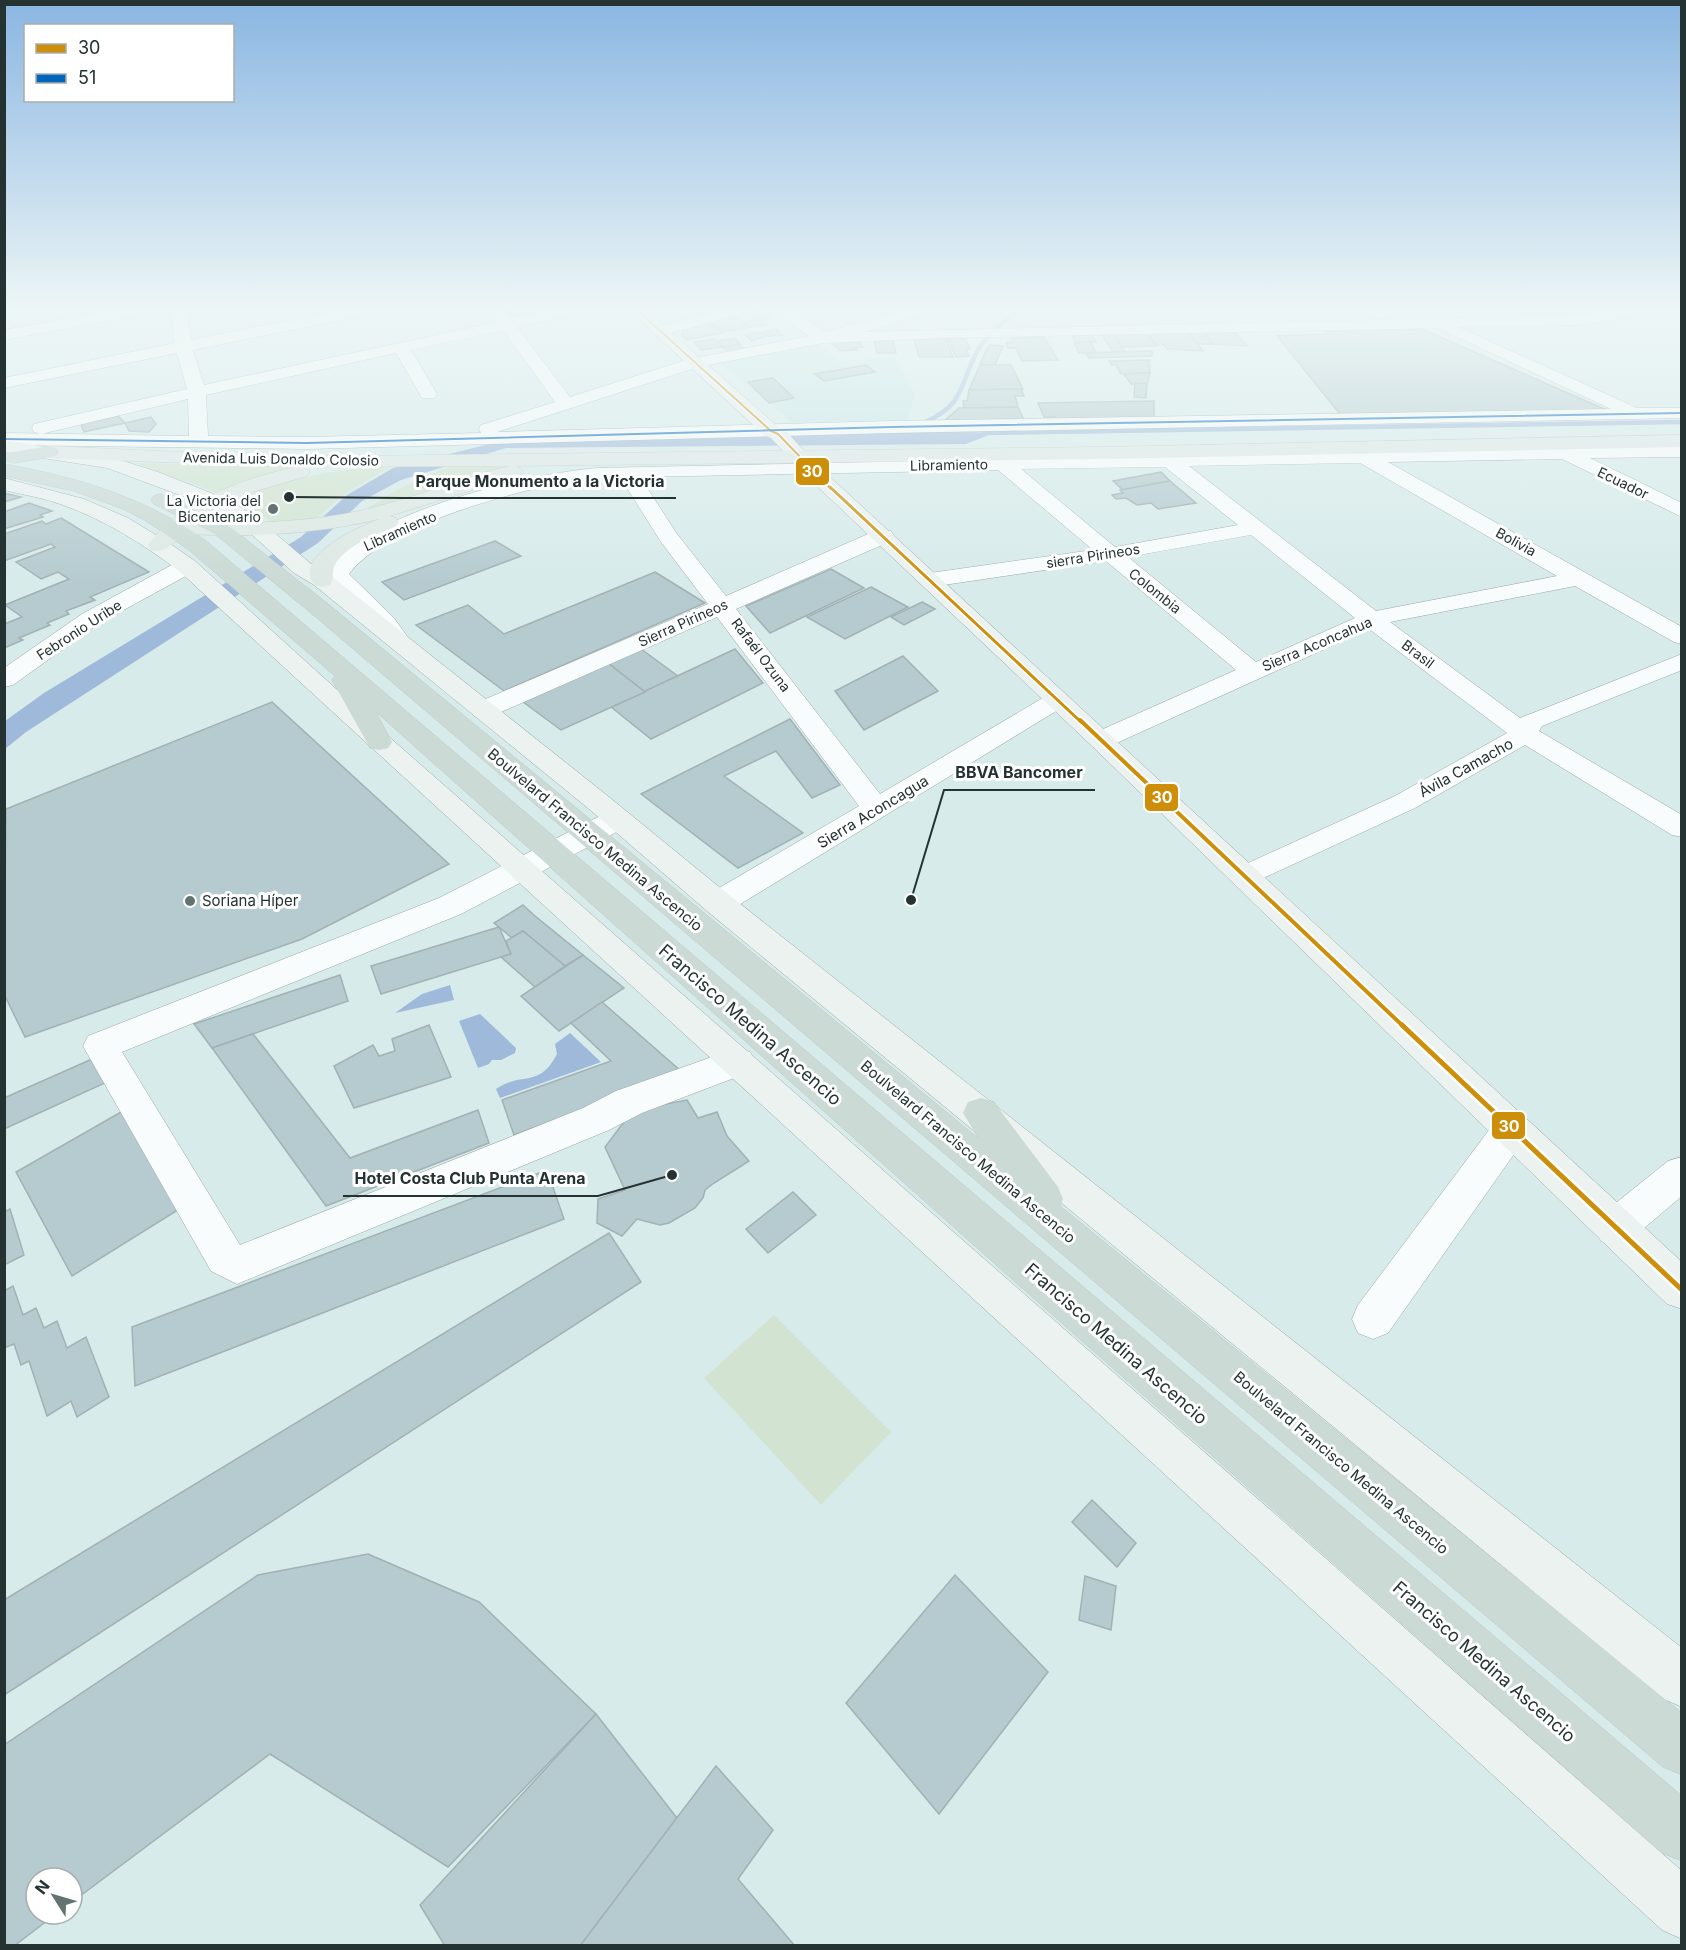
<svg xmlns="http://www.w3.org/2000/svg" width="1686" height="1950" font-family="Inter,sans-serif">
  <style>
    .built { fill: #c5e6e5 }
    .green { fill: #d2e4d1 }
    .water { fill: #9eb9da }
    .lines { fill: none; stroke-linecap: round; stroke-linejoin: round }
    .stream { stroke: #9eb9da; stroke-width: 4.5 }
    .building { fill: #b5cbd0; stroke: #a2b1b3; stroke-width: 1.5 }
    .street-casing { stroke: #97a6a5; stroke-width: 1 }
    .secondary-casing { stroke: #97a6a5; stroke-width: 1 }
    .primary-casing { stroke: #bdc7c7; stroke-width: 1 }
    .highway-casing { stroke: #bdc7c7; stroke-width: 1 }
    .street { fill: #f9fcfc; fill-rule: evenodd }
    .secondary { fill: #ebf2f0; fill-rule: evenodd }
    .primary { fill: #dee8e4; fill-rule: evenodd }
    .highway { fill: #cbdad5; fill-rule: evenodd }
    .bus-1-far3-casing { stroke: #fff; stroke-width: 4.5 }
    .bus-1-far2-casing { stroke: #fff; stroke-width: 6 }
    .bus-1-far1-casing { stroke: #fff; stroke-width: 8 }
    .bus-1-casing { stroke: #fff; stroke-width: 10 }
    .bus-2-casing { stroke: #fff; stroke-width: 4.5 }
    .bus-1-far3 { stroke: #cd8f0a; stroke-width: 2 }
    .bus-1-far2 { stroke: #cd8f0a; stroke-width: 3 }
    .bus-1-far1 { stroke: #cd8f0a; stroke-width: 4 }
    .bus-1 { stroke: #cd8f0a; stroke-width: 5 }
    .bus-2 { stroke: #0065bd; stroke-width: 2 }
    .poi-dot { fill: #637372; stroke: #fff; stroke-width: 2 }
    .labels { text-anchor: middle; stroke-width: 6; stroke-linejoin: round; paint-order: stroke }
    .far-street-label { font-size: 14px; fill: #243232; stroke: #fff }
    .far-poi-label { font-size: 14px; fill: #243232; stroke: #fff; text-anchor: end }
    .street-label { font-size: 15px; fill: #243232; stroke: #fff }
    .poi-label { font-size: 15px; fill: #243232; stroke: #fff; text-anchor: start }
    .near-street-label { font-size: 18px; fill: #243232; stroke: #fff }
    .leader { fill: none; stroke: #243232; stroke-width: 2 }
    .callout-dot { fill: #243232; stroke: #fff; stroke-width: 2 }
    .callout-label { font-size: 16px; text-anchor: middle; font-weight: bold; fill: #243232; stroke: #fff; stroke-width: 6; stroke-linejoin: round; paint-order: stroke }
    .line-badge { stroke: #fff; stroke-width: 2 }
    .badge-label { font-size: 16px; text-anchor: middle; font-weight: bold; fill: #fff }
  </style>
  <rect width="100%" height="100%" fill="#d7ebea"/>
  <polygon class="built" points="820,343 838,362 894,357 915,394 908,420 793,423 719,362"/>
  <g class="green">
    <polygon points="134,463 307,467 218,493"/>
    <path d="M 451,466 L 514,467 L 361,513 C 389,492 419,479 451,466 Z"/>
    <path d="M 390,467 L 343,495 L 316,519 L 274,523 L 258,512 L 231,500 C 282,480 334,468 390,467 Z"/>
    <polygon points="774,1315 891,1432 821,1505 704,1378"/>
  </g>
  <g class="water">
    <polygon points="934,419 929,430 994,433 966,444 506,448 401,480 362,501 318,543 26,732 5,749 5,721 44,693 301,537 347,495 393,468 509,439 882,431"/>
    <polygon points="450,985 454,1000 395,1013 422,994"/>
    <polygon points="480,1014 516,1048 515,1053 501,1060 492,1060 489,1064 478,1068 459,1021"/>
    <path d="M 570,1033 L 601,1062 L 500,1098 L 496,1089 C 522,1071 539,1089 557,1054 L 555,1044 Z"/>
  </g>
  <g class="lines">
    <g class="stream">
      <path d="M 925,422 C 966,404 959,384 978,350 C 987,335 1000,325 1014,314 L 1015,310"/>
      <polyline points="983,433 1682,422"/>
    </g>
  </g>
  <g class="building">
    <polygon points="504,310 532,310 534,312 510,316"/>
    <polygon points="762,310 771,317 756,319 747,312"/>
    <polygon points="737,316 748,325 741,326 744,328 723,332 709,321"/>
    <polygon points="760,319 767,325 744,328 742,326 747,325 744,322"/>
    <polygon points="709,321 722,333 686,340 682,336 683,330 688,327"/>
    <polygon points="776,329 783,335 768,336 763,332"/>
    <polygon points="1422,329 1611,412 1340,414 1277,336 1326,334 1324,331"/>
    <polygon points="1145,331 1156,346 1122,347 1113,332"/>
    <polygon points="1203,331 1213,344 1197,344 1188,332"/>
    <polygon points="1203,331 1236,333 1247,346 1213,344"/>
    <polygon points="760,332 766,336 752,341 745,335"/>
    <polygon points="1090,332 1096,342 1076,343 1071,333"/>
    <polygon points="1100,332 1113,332 1125,352 1113,352"/>
    <polygon points="1188,332 1203,351 1167,349 1164,345 1157,345 1148,333"/>
    <polygon points="1044,337 1058,360 1022,361 1016,348 1008,348 1006,343 1013,342 1012,338"/>
    <polygon points="735,338 740,344 723,347 717,341"/>
    <polygon points="946,338 953,357 919,357 914,339"/>
    <polygon points="948,338 965,338 970,349 966,349 969,356 956,357"/>
    <polygon points="715,339 723,347 701,350 694,342"/>
    <polygon points="856,339 863,347 854,348 857,350 841,351 830,342"/>
    <polygon points="874,340 893,340 896,353 877,353"/>
    <polygon points="1091,342 1096,353 1079,353 1074,343"/>
    <polygon points="739,344 746,350 729,353 723,347"/>
    <polygon points="989,345 1003,346 995,365 980,364"/>
    <polygon points="1152,351 1152,356 1089,358 1086,353"/>
    <polygon points="1149,360 1150,373 1121,374 1116,365 1112,365 1109,361"/>
    <polygon points="866,365 875,372 824,381 815,374"/>
    <polygon points="980,365 1011,365 1023,389 969,390"/>
    <polygon points="1150,373 1147,384 1131,384 1124,374"/>
    <polygon points="773,378 794,398 769,403 748,382"/>
    <polygon points="1135,383 1147,384 1146,398 1134,397"/>
    <polygon points="1021,389 1024,396 1015,396 1018,407 964,408 963,401 967,401 969,390"/>
    <polygon points="1154,401 1154,419 1057,421 1055,417 1044,417 1038,403"/>
    <polygon points="1018,407 1024,420 944,421 959,408"/>
    <polygon points="118,416 125,423 84,432 81,424"/>
    <polygon points="151,417 156,424 149,432 129,431 125,423"/>
    <polygon points="1161,472 1170,481 1123,490 1113,481"/>
    <polygon points="1170,481 1196,503 1158,509 1151,503 1137,505 1126,498 1116,499 1112,495 1123,493 1120,490"/>
    <polygon points="4,493 21,497 4,502"/>
    <polygon points="29,503 52,511 40,515 43,517 4,529 4,512"/>
    <polygon points="61,518 149,572 90,597 95,600 66,611 69,614 47,623 50,625 19,638 23,640 4,648 4,624 22,617 5,605 69,579 58,572 41,579 16,562 55,547 51,544 4,561 4,534 42,521 46,524"/>
    <polygon points="495,541 521,556 404,600 382,582"/>
    <polygon points="831,569 864,588 770,633 746,606"/>
    <polygon points="655,572 705,603 504,691 416,625 468,605 504,634"/>
    <polygon points="871,587 908,607 845,639 807,617"/>
    <polygon points="922,602 935,609 904,625 891,617"/>
    <polygon points="641,649 678,676 645,692 608,663"/>
    <polygon points="735,649 763,683 651,739 611,707"/>
    <polygon points="903,656 938,691 864,730 835,691"/>
    <polygon points="608,663 645,692 561,730 523,702"/>
    <polygon points="272,702 449,864 302,939 25,1037 4,994 6,809"/>
    <polygon points="790,719 840,785 812,798 776,751 724,776 803,833 738,868 641,794"/>
    <polygon points="523,905 535,916 583,955 565,966 523,931 512,938 494,923"/>
    <polygon points="499,927 511,954 381,994 371,966"/>
    <polygon points="523,931 565,966 535,987 501,957 511,954 506,941"/>
    <polygon points="583,955 624,988 559,1031 521,996"/>
    <polygon points="340,975 348,1001 212,1048 194,1024"/>
    <polygon points="602,1002 682,1072 514,1135 502,1100 611,1061 571,1023"/>
    <polygon points="429,1025 451,1077 354,1108 334,1066 373,1045 379,1056 395,1051 392,1039"/>
    <polygon points="253,1034 350,1158 478,1110 489,1143 326,1206 212,1048"/>
    <polygon points="92,1059 105,1083 4,1129 4,1098"/>
    <polygon points="687,1100 698,1118 717,1112 727,1136 749,1161 714,1183 705,1190 703,1198 695,1208 669,1223 660,1225 637,1219 622,1236 597,1223 598,1199 625,1190 605,1147 633,1110"/>
    <polygon points="128,1108 189,1203 72,1276 16,1172"/>
    <polygon points="547,1170 564,1219 135,1386 132,1327"/>
    <polygon points="793,1192 816,1215 768,1253 746,1229"/>
    <polygon points="10,1209 24,1255 4,1265 4,1212"/>
    <polygon points="609,1233 641,1282 4,1695 4,1600"/>
    <polygon points="13,1286 23,1315 36,1308 44,1328 57,1321 67,1348 86,1337 109,1397 77,1417 71,1401 47,1416 29,1361 21,1365 14,1344 4,1348 4,1291"/>
    <polygon points="1092,1500 1136,1543 1117,1567 1072,1522"/>
    <polygon points="368,1554 479,1602 596,1714 448,1867 270,1754 72,1902 72,1878 36,1878 36,1914 56,1914 14,1946 4,1946 4,1745 258,1575"/>
    <polygon points="955,1575 1048,1672 939,1814 846,1703"/>
    <polygon points="1085,1576 1116,1586 1111,1630 1079,1620"/>
    <polygon points="596,1714 677,1818 580,1946 445,1946 420,1905"/>
    <polygon points="716,1766 773,1830 738,1879 795,1946 580,1946"/>
  </g>
  <g class="lines">
    <defs>
      <g id="street">
        <polygon points="114,310 147,310 139,315 4,340 4,330"/>
        <path d="M 171,310 L 187,310 L 191,340 L 342,310 L 373,310 L 365,315 L 193,350 L 204,385 L 497,322 L 488,310 L 504,310 L 511,319 L 552,310 L 581,310 L 578,313 L 517,327 L 570,397 L 689,359 L 809,336 L 772,310 L 791,310 L 825,332 L 906,310 L 931,310 L 928,313 L 864,332 L 1582,315 L 1612,310 L 1647,310 L 1639,315 L 1582,325 L 1458,327 L 1637,408 L 1682,408 L 1682,418 L 891,433 L 307,449 L 4,445 L 4,433 L 189,436 L 188,399 L 41,434 L 34,432 L 32,428 L 34,424 L 187,389 L 177,353 L 4,388 L 4,378 L 175,343 ZM 1438,328 L 1611,409 L 891,421 L 497,432 L 698,367 L 823,343 L 944,338 ZM 503,330 L 555,402 L 481,425 L 479,429 L 481,433 L 307,437 L 208,436 L 206,395 L 396,353 L 422,398 L 434,398 L 437,394 L 411,350 Z"/>
        <polygon points="721,310 747,310 744,313 659,336 651,331 653,328"/>
        <path d="M 1682,445 L 1682,457 L 1590,458 L 1682,503 L 1682,517 L 1562,459 L 1388,462 L 1682,627 L 1682,644 L 1674,642 L 1575,586 L 1390,622 L 1520,718 L 1682,654 L 1682,670 L 1542,726 L 1539,731 L 1682,815 L 1682,837 L 1672,835 L 1525,745 L 1415,808 L 1246,886 L 1235,883 L 1231,876 L 1235,869 L 1395,796 L 1507,733 L 1369,629 L 1110,746 L 1101,748 L 1092,746 L 1088,740 L 1092,734 L 1236,670 L 1106,561 L 930,587 L 922,585 L 919,580 L 922,575 L 930,573 L 1093,550 L 998,470 L 640,477 L 677,534 L 726,596 L 875,531 L 883,530 L 891,531 L 894,536 L 891,541 L 736,609 L 880,794 L 1048,695 L 1057,692 L 1066,695 L 1070,700 L 1066,705 L 729,911 L 718,914 L 707,911 L 702,903 L 707,895 L 859,806 L 717,617 L 492,716 L 483,718 L 474,716 L 470,710 L 474,704 L 708,604 L 661,542 L 620,477 C 596,479 571,481 547,486 C 494,497 381,530 349,574 L 394,618 L 409,639 L 406,644 L 397,646 L 388,644 L 377,628 L 326,575 C 331,568 336,559 343,553 C 396,507 527,474 597,468 ZM 1360,463 L 1557,576 L 1376,611 L 1189,466 ZM 1165,467 L 1238,525 L 1115,547 L 1021,469 ZM 1251,535 L 1355,618 L 1256,662 L 1128,557 Z"/>
        <polygon points="187,559 195,561 198,566 195,571 98,624 13,685 4,687 4,668 82,614 179,561"/>
        <polygon points="618,810 628,812 632,819 628,826 461,914 122,1052 240,1245 583,1108 616,1091 726,1052 738,1048 750,1052 756,1062 750,1072 642,1113 609,1130 237,1284 211,1271 83,1046 88,1036 439,898 608,812"/>
        <polygon points="1511,1113 1524,1118 1530,1129 1524,1140 1388,1333 1373,1339 1358,1333 1352,1319 1358,1305 1498,1118"/>
        <polygon points="1682,1157 1682,1196 1629,1241 1615,1246 1601,1241 1595,1228 1601,1215 1668,1161"/>
      </g>
      <g id="secondary">
        <polygon points="629,310 646,310 778,427 785,430 816,464 1682,1262 1682,1309 1667,1304 1092,746 802,472 771,438 764,435"/>
        <polygon points="4,440 117,459 158,472 221,497 251,513 310,563 330,575 609,797 729,895 1682,1648 1682,1707 1664,1699 707,911 589,809 314,585 294,573 237,521 207,505 107,468 4,452"/>
        <path d="M 4,478 L 84,499 L 128,518 L 169,543 L 195,561 L 388,736 L 1682,1871 L 1682,1939 L 1662,1930 L 179,571 C 143,544 105,520 63,505 C 44,498 24,495 4,490 Z"/>
      </g>
      <path id="primary" d="M 1682,435 L 1682,447 L 1101,459 L 516,466 L 523,471 L 520,475 L 390,516 L 396,518 L 399,522 L 396,526 C 377,535 348,544 336,563 C 331,569 335,578 330,585 L 322,587 L 314,585 C 293,555 359,527 379,519 C 314,535 249,537 183,534 C 172,543 167,553 151,550 L 148,545 C 180,500 243,479 295,467 L 49,458 L 42,456 L 39,452 L 42,448 L 49,446 L 248,455 L 352,456 L 1101,447 ZM 510,466 C 465,476 423,495 379,506 C 320,522 258,524 197,522 L 249,493 L 307,476 L 310,472 L 305,467 Z"/>
      <g id="highway">
        <polygon points="49,446 56,448 59,452 56,456 14,463 7,461 4,457 7,453"/>
        <path d="M 4,464 C 77,477 144,497 205,540 L 1682,1796 L 1682,1861 L 1662,1853 L 1021,1287 L 375,711 L 392,742 L 388,748 L 379,750 L 370,748 L 332,680 L 335,676 L 189,550 L 146,521 L 123,509 L 74,491 L 4,476 Z"/>
        <polygon points="161,494 229,526 333,608 979,1139 963,1113 968,1102 981,1098 994,1102 1058,1187 1063,1199 1060,1206 1682,1713 1682,1775 1663,1767 317,618 215,534 154,504 151,500 154,496"/>
      </g>
    </defs>
    <use href="#street" class="street-casing"/>
    <use href="#secondary" class="secondary-casing"/>
    <use href="#primary" class="primary-casing"/>
    <use href="#highway" class="highway-casing"/>
    <use href="#street" class="street"/>
    <use href="#secondary" class="secondary"/>
    <use href="#primary" class="primary"/>
    <use href="#highway" class="highway"/>
    <defs>
      <polyline id="bus-1-far3" points="637,310 771,431 778,434 831,489"/>
      <polyline id="bus-1-far2" points="830,487 1081,722"/>
      <polyline id="bus-1-far1" points="1080,720 1404,1027"/>
      <polyline id="bus-1" points="1402,1025 1682,1290"/>
      <polyline id="bus-2" points="4,439 307,443 891,427 1682,413"/>
    </defs>
    <use href="#bus-1-far3" class="bus-1-far3-casing"/>
    <use href="#bus-1-far2" class="bus-1-far2-casing"/>
    <use href="#bus-1-far1" class="bus-1-far1-casing"/>
    <use href="#bus-1" class="bus-1-casing"/>
    <use href="#bus-2" class="bus-2-casing"/>
    <use href="#bus-1-far3" class="bus-1-far3"/>
    <use href="#bus-1-far2" class="bus-1-far2"/>
    <use href="#bus-1-far1" class="bus-1-far1"/>
    <use href="#bus-1" class="bus-1"/>
    <use href="#bus-2" class="bus-2"/>
  </g>
  <linearGradient id="sky" x2="0" y2="1"><stop stop-color="#8ab6e2"/><stop offset="0.53" stop-color="#edf6f6"/><stop offset="1" stop-color="#edf6f6" stop-opacity="0"/></linearGradient>
  <rect width="1686" height="583" fill="url(#sky)"/>
  <g class="poi-dot">
    <circle cx="273" cy="509" r="6"/>
    <circle cx="190" cy="901" r="6"/>
  </g>
  <g class="labels">
    <g class="far-street-label">
      <text transform="translate(281 459) rotate(1)" y="5">Avenida Luis Donaldo Colosio</text>
      <text transform="translate(949 465) rotate(-1)" y="5">Libramiento</text>
      <text transform="translate(1623 483) rotate(26)" y="5">Ecuador</text>
      <text transform="translate(400 531) rotate(-24)" y="5">Libramiento</text>
      <text transform="translate(1516 542) rotate(29)" y="5">Bolivia</text>
      <text transform="translate(1093 556) rotate(-9)" y="5">sierra Pirineos</text>
      <text transform="translate(1155 591) rotate(39)" y="5">Colombia</text>
      <text transform="translate(683 623) rotate(-24)" y="5">Sierra Pirineos</text>
      <text transform="translate(79 630) rotate(-33)" y="5">Febronio Uribe</text>
      <text transform="translate(1317 644) rotate(-23)" y="5">Sierra Aconcahua</text>
      <text transform="translate(1418 654) rotate(37)" y="5">Brasil</text>
      <text transform="translate(761 655) rotate(53)" y="5">Rafaél Ozuna</text>
    </g>
    <g class="far-poi-label">
      <text x="261" y="506">La Victoria del<tspan x="261" dy="16">Bicentenario</tspan></text>
    </g>
    <g class="street-label">
      <text transform="translate(1466 768) rotate(-29)" y="5">Ávila Camacho</text>
      <text transform="translate(873 812) rotate(-31)" y="5">Sierra Aconcagua</text>
      <text transform="translate(595 840) rotate(40)" y="5">Boulvelard Francisco Medina Ascencio</text>
      <text transform="translate(968 1152) rotate(40)" y="5">Boulvelard Francisco Medina Ascencio</text>
      <text transform="translate(1341 1463) rotate(40)" y="5">Boulvelard Francisco Medina Ascencio</text>
    </g>
    <g class="poi-label">
      <text x="202" y="906">Soriana Híper</text>
    </g>
    <g class="near-street-label">
      <text transform="translate(750 1025) rotate(41)" y="6">Francisco Medina Ascencio</text>
      <text transform="translate(1116 1344) rotate(41)" y="6">Francisco Medina Ascencio</text>
      <text transform="translate(1484 1662) rotate(41)" y="6">Francisco Medina Ascencio</text>
    </g>
  </g>
  <path class="leader" d="M289 497L403 498H676M911 900L944 790H1095M672 1175L598 1196H343"/>
  <g class="callout-dot">
    <circle cx="289" cy="497" r="6"/>
    <circle cx="911" cy="900" r="6"/>
    <circle cx="672" cy="1175" r="6"/>
  </g>
  <g class="callout-label">
    <text x="540" y="487">Parque Monumento a la Victoria</text>
    <text x="1019" y="778">BBVA Bancomer</text>
    <text x="470" y="1184">Hotel Costa Club Punta Arena</text>
  </g>
  <g class="line-badge">
    <rect x="795" y="457" width="35" height="29" rx="6" fill="#cd8f0a"/>
    <rect x="1144" y="783" width="35" height="29" rx="6" fill="#cd8f0a"/>
    <rect x="1491" y="1111" width="35" height="29" rx="6" fill="#cd8f0a"/>
  </g>
  <g class="badge-label">
    <text x="812" y="477">30</text>
    <text x="1162" y="803">30</text>
    <text x="1509" y="1132">30</text>
  </g>
  <rect width="1686" height="1950" fill="none" stroke="#243232" stroke-width="12"/>
  <rect x="24" y="24" width="210" height="78" fill="#ffffff" stroke="#a7adad" stroke-width="1.5"/>
  <rect x="36" y="44" width="30" height="9" fill="#cd8f0a" stroke="#a7adad" stroke-width="1.5"/>
  <text x="78" y="54" font-size="18" fill="#243232">30</text>
  <rect x="36" y="74" width="30" height="9" fill="#0065bd" stroke="#a7adad" stroke-width="1.5"/>
  <text x="78" y="84" font-size="18" fill="#243232">51</text>
  <g transform="translate(54 1896) rotate(307)"><circle r="28" fill="#ffffff" stroke="#a7adad" stroke-width="1.5"/>
  <path d="M0-4.5L10 22L0 15L-10 22Z" fill="#637372"/>
  <text y="-9" font-size="16" font-weight="bold" text-anchor="middle" fill="#243232">N</text>
  </g>
</svg>
